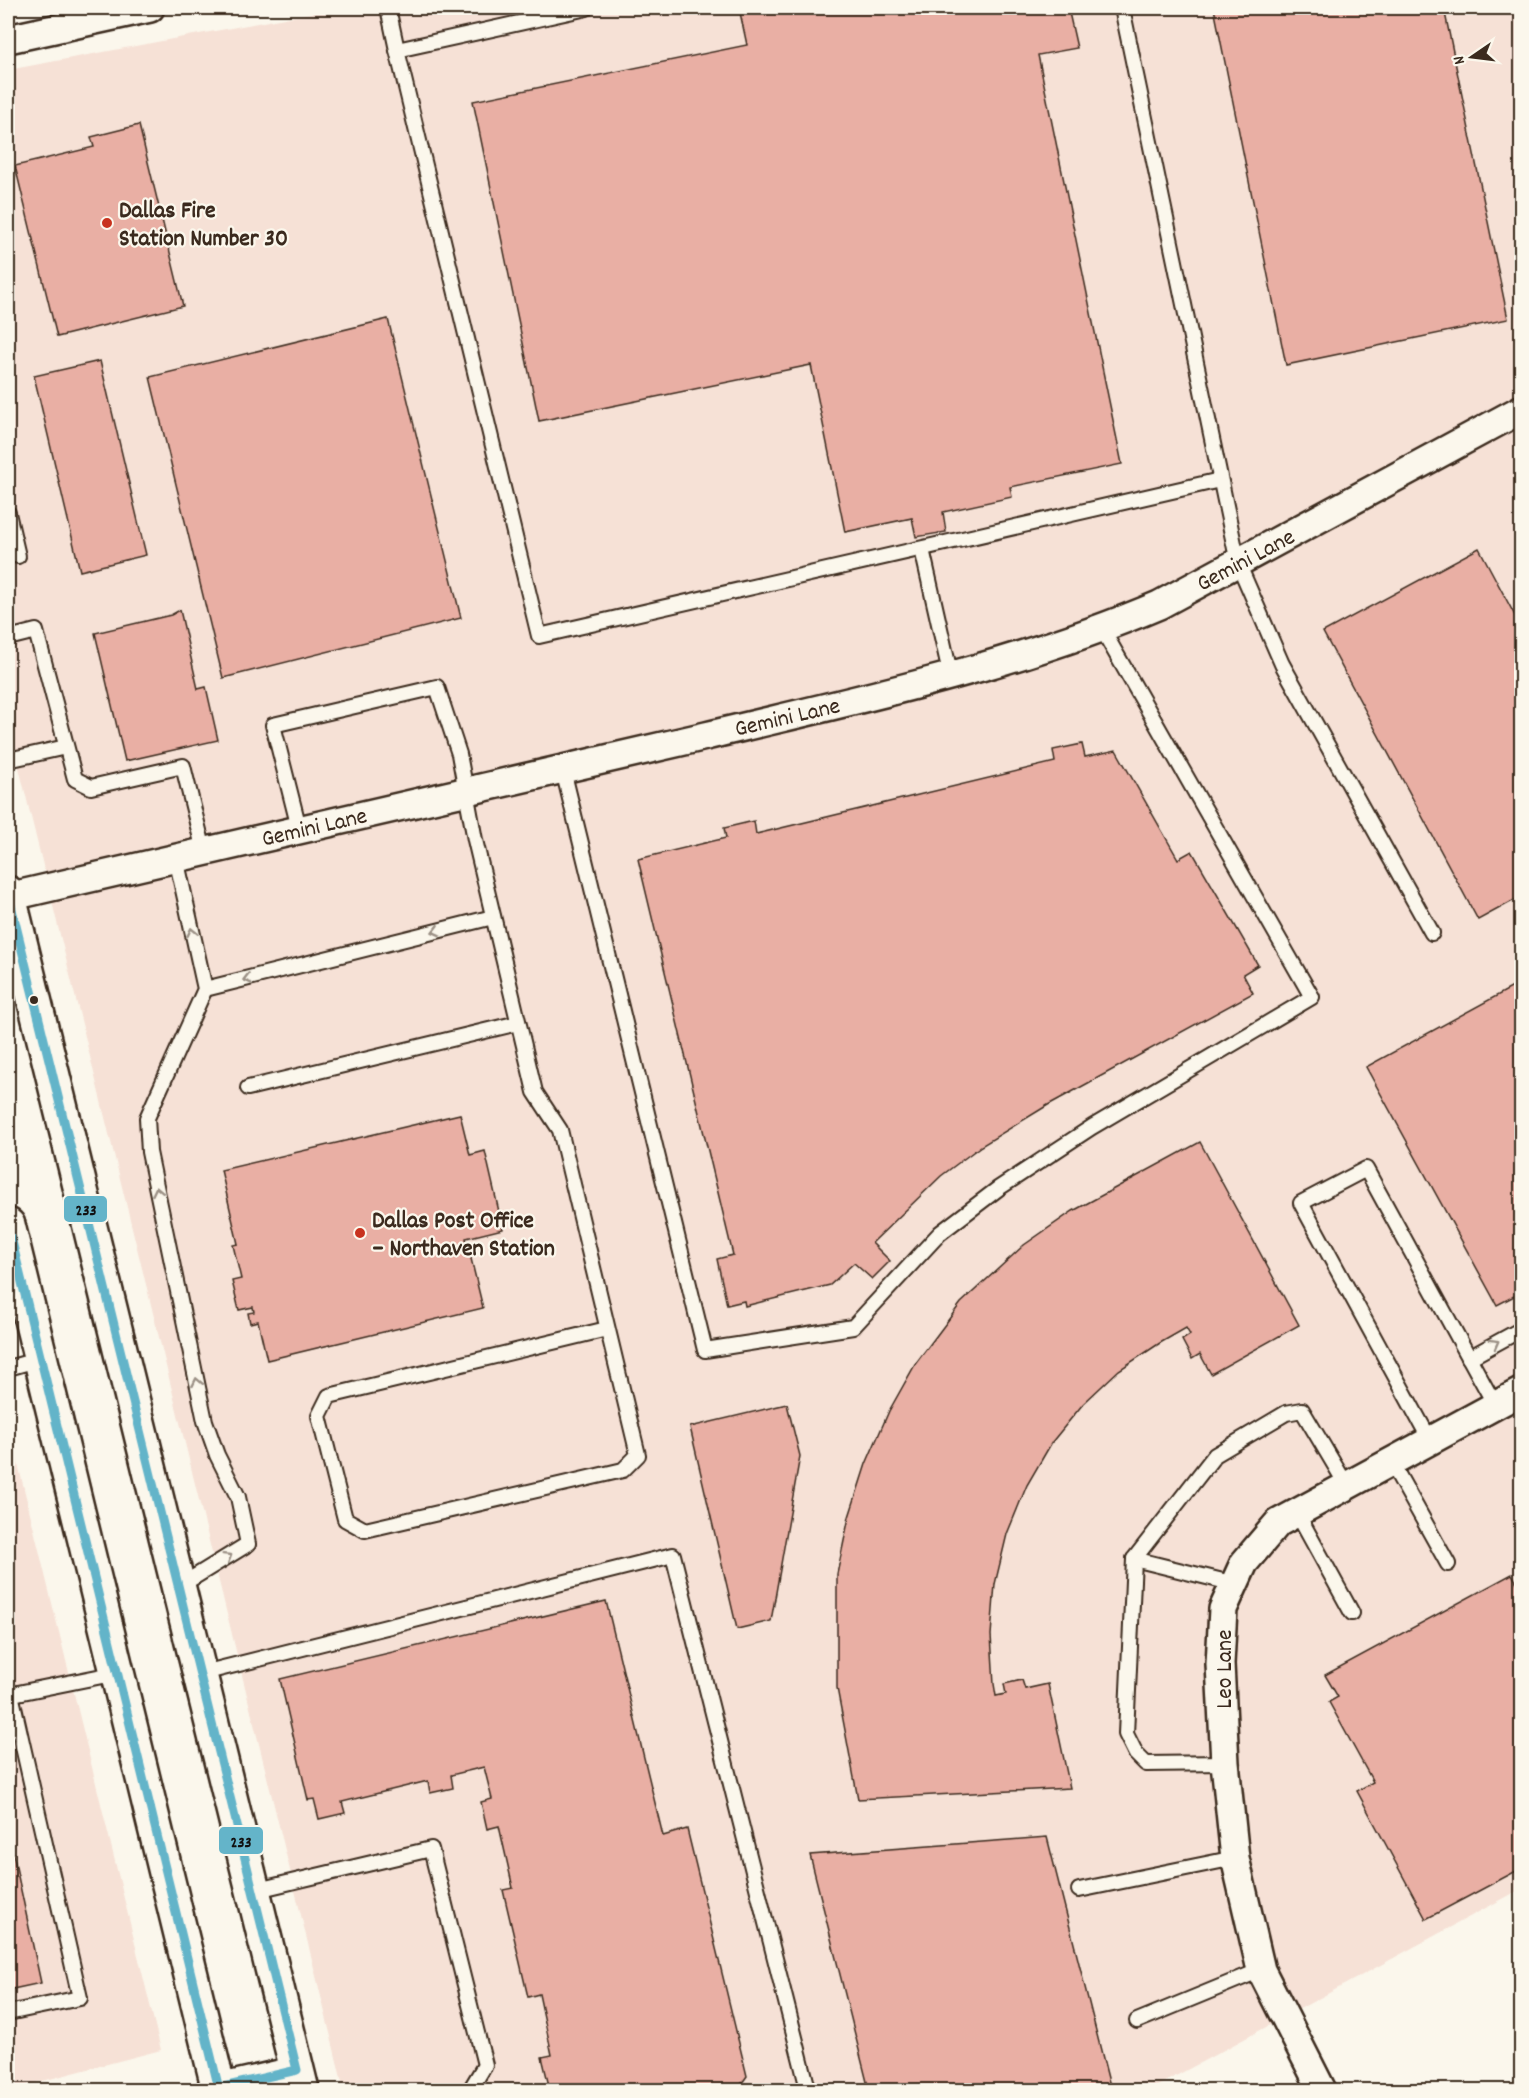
<svg xmlns="http://www.w3.org/2000/svg" width="1529" height="2098" font-family="Dekko,sans-serif">
  <style>
    .built { fill: #f6e1d6 }
    .building { fill: #e9afa4; stroke: #3b2a1e; stroke-width: 1.5 }
    .lines { fill: none; stroke-linecap: round; stroke-linejoin: round }
    .service-casing { stroke: #3b2a1e; stroke-width: 18 }
    .minor-casing { stroke: #3b2a1e; stroke-width: 32 }
    .secondary-casing { stroke: #3b2a1e; stroke-width: 38 }
    .path { stroke: #3b2a1e; stroke-width: 4; stroke-dasharray: 4.5 4.5; stroke-linecap: butt }
    .service { stroke: #fbf7ec; stroke-width: 14 }
    .minor { stroke: #fbf7ec; stroke-width: 27 }
    .secondary { stroke: #fbf7ec; stroke-width: 33 }
    .bus-1-casing { stroke: #fbf7ec; stroke-width: 14 }
    .bus-1 { stroke: #64b4c9; stroke-width: 9 }
    .oneway { stroke: #9b9085 }
    .poi-dot { fill: #c8321e; stroke: #fbf7ec; stroke-width: 2 }
    .bus-dot { fill: #3b2a1e; stroke: #fbf7ec; stroke-width: 2 }
    .labels { text-anchor: middle; stroke-width: 4.5; stroke-linejoin: round; paint-order: stroke }
    .poi-label { font-size: 24px; font-weight: bold; fill: #3b2a1e; stroke: #fbf7ec; text-anchor: start }
    .street-label { font-size: 24px; fill: #3b2a1e; stroke: #fbf7ec }
    .line-badge { stroke: #fbf7ec; stroke-width: 2 }
    .pale-badge-label { font-size: 16px; text-anchor: middle; font-weight: bold; fill: #111 }
  </style>
  <rect width="100%" height="100%" fill="#fbf7ec"/>
  <filter id="ink" filterUnits="userSpaceOnUse"><feTurbulence type="fractalNoise" baseFrequency=".0167" numOctaves="2"/><feDisplacementMap in="SourceGraphic" scale="12" xChannelSelector="R" yChannelSelector="G"/><feConvolveMatrix kernelMatrix="1 2 1 2 8 2 1 2 1" color-interpolation-filters="sRGB"/></filter>
  <g filter="url(#ink)">
    <g class="built">
      <polygon points="338,8 1521,8 1521,1889 1150,2090 344,2090 8,723 8,70"/>
      <polygon points="8,1423 161,2050 8,2090"/>
    </g>
    <g class="building">
      <polygon points="739,8 1068,8 1077,48 1038,55 1122,464 1010,487 1012,497 943,512 946,532 916,537 912,518 845,532 811,365 539,421 473,101 747,45"/>
      <polygon points="1214,8 1444,8 1508,319 1286,365"/>
      <polygon points="139,125 183,306 57,337 15,166 94,147 91,137"/>
      <polygon points="388,319 461,618 223,678 150,377"/>
      <polygon points="100,361 146,555 80,571 34,376"/>
      <polygon points="1479,548 1522,629 1522,896 1478,920 1323,632"/>
      <polygon points="180,610 198,689 206,687 218,740 125,761 95,633 171,615"/>
      <polygon points="1082,744 1085,757 1116,750 1178,859 1192,851 1258,965 1243,974 1253,993 1048,1105 981,1146 941,1176 872,1243 890,1261 872,1279 854,1263 830,1285 745,1306 744,1301 727,1305 717,1259 733,1255 638,859 726,838 724,828 754,821 756,834 1055,762 1053,750"/>
      <polygon points="1522,982 1522,1292 1497,1305 1366,1067"/>
      <polygon points="460,1114 470,1155 485,1151 503,1229 466,1238 483,1308 267,1360 258,1321 250,1323 248,1313 254,1312 253,1307 239,1310 232,1281 241,1279 233,1245 238,1244 221,1170"/>
      <polygon points="1200,1142 1299,1325 1211,1374 1200,1354 1192,1359 1182,1340 1190,1335 1186,1328 1160,1343 1119,1370 1083,1404 1052,1442 1027,1485 1007,1534 995,1584 991,1635 994,1684 996,1696 1006,1694 1004,1684 1022,1680 1025,1689 1048,1684 1070,1788 858,1799 837,1688 837,1574 849,1517 866,1464 889,1411 916,1363 961,1303 1024,1245 1073,1211"/>
      <polygon points="787,1404 800,1456 771,1621 737,1629 690,1427"/>
      <polygon points="1512,1574 1522,1592 1522,1868 1426,1919 1357,1791 1373,1782 1329,1702 1338,1697 1325,1675"/>
      <polygon points="606,1601 663,1836 687,1829 747,2076 737,2090 550,2090 542,2057 552,2055 539,1994 528,1997 503,1890 513,1888 499,1826 487,1829 481,1802 492,1799 484,1767 451,1775 453,1788 430,1793 428,1781 342,1802 345,1813 319,1819 314,1799 308,1800 280,1679"/>
      <polygon points="8,1830 41,1983 8,1990"/>
      <polygon points="1047,1837 1111,2090 869,2090 810,1855"/>
    </g>
    <g class="lines">
      <defs>
        <g id="service">
          <polyline points="388,8 397,50"/>
          <polyline points="587,8 397,50 539,636 1220,480"/>
          <polyline points="1122,8 1238,563 1282,664 1432,933"/>
          <polyline points="8,513 18,556"/>
          <polyline points="922,549 951,677"/>
          <polyline points="8,638 36,631 75,779 91,787 183,766 204,851"/>
          <polyline points="8,760 66,747"/>
          <polyline points="563,770 705,1350 853,1327 940,1233 999,1188 1092,1127 1312,997 1102,629"/>
          <polyline points="299,828 273,725 437,687 459,754 475,840 535,1092 560,1130 638,1455 623,1470 365,1530 345,1519 319,1416 329,1396 607,1329"/>
          <polyline points="176,858 205,989 147,1118 149,1152 205,1421 217,1455 238,1497 248,1544 178,1587"/>
          <polyline points="205,989 493,917"/>
          <polyline points="248,1088 518,1023"/>
          <polyline points="1469,1358 1522,1329"/>
          <polyline points="8,1368 40,1359"/>
          <polyline points="1430,1440 1301,1203 1366,1169 1495,1405"/>
          <polyline points="1391,1462 1448,1564"/>
          <polyline points="1297,1513 1352,1613"/>
          <polyline points="1134,1559 1235,1584"/>
          <polyline points="199,1674 673,1555 807,2085 803,2090"/>
          <polyline points="8,1695 117,1673"/>
          <polyline points="1225,1763 1146,1764 1136,1754 1126,1734 1134,1559 1215,1455 1286,1413 1302,1410 1347,1486"/>
          <polyline points="1079,1890 1235,1858"/>
          <polyline points="253,1891 431,1849 485,2065 470,2090"/>
          <polyline points="8,2013 80,1998 11,1694"/>
          <polyline points="1137,2021 1261,1970"/>
        </g>
        <g id="minor">
          <polyline points="8,39 150,8"/>
          <path d="M 8,897 C 240,842 473,791 706,736 C 859,699 1013,667 1159,605 L 1522,409"/>
          <polyline points="210,2090 297,2070"/>
          <polyline points="1322,2090 1261,1970 1235,1858 1225,1763 1220,1664 1223,1609 1244,1563 1278,1523 1522,1391"/>
        </g>
        <g id="secondary">
          <polyline points="8,893 302,2090"/>
          <polyline points="8,1225 219,2090"/>
        </g>
      </defs>
      <use href="#service" class="service-casing"/>
      <use href="#minor" class="minor-casing"/>
      <use href="#secondary" class="secondary-casing"/>
      <polyline class="path" points="1517,2090 1522,2088"/>
      <use href="#service" class="service"/>
      <use href="#minor" class="minor"/>
      <use href="#secondary" class="secondary"/>
      <defs>
        <g id="bus-1">
          <polyline points="8,893 297,2070 210,2090"/>
          <polyline points="8,1225 219,2089"/>
        </g>
      </defs>
      <use href="#bus-1" class="bus-1-casing"/>
      <use href="#bus-1" class="bus-1"/>
    </g>
    <defs><path id="oneway-chevron" d="M-2-3.5L2.5 0L-2 3.5" fill="none" stroke-width="1.6" stroke-linecap="round" stroke-linejoin="round" transform="scale(1.5)"/></defs>
    <g class="oneway">
      <use href="#oneway-chevron" transform="translate(436 931) rotate(166)"/>
      <use href="#oneway-chevron" transform="translate(192 932) rotate(-103)"/>
      <use href="#oneway-chevron" transform="translate(247 979) rotate(166)"/>
      <use href="#oneway-chevron" transform="translate(157 1191) rotate(-102)"/>
      <use href="#oneway-chevron" transform="translate(1495 1343) rotate(-29)"/>
      <use href="#oneway-chevron" transform="translate(197 1382) rotate(-102)"/>
      <use href="#oneway-chevron" transform="translate(228 1557) rotate(-32)"/>
    </g>
  </g>
  <g class="poi-dot">
    <circle cx="107" cy="223" r="6"/>
    <circle cx="360" cy="1233" r="6"/>
  </g>
  <circle class="bus-dot" cx="34" cy="1000" r="5"/>
  <g class="labels">
    <g class="poi-label">
      <text x="119" y="217">Dallas Fire<tspan x="119" dy="28">Station Number 30</tspan></text>
      <text x="372" y="1227">Dallas Post Office<tspan x="372" dy="28">– Northaven Station</tspan></text>
    </g>
    <g class="street-label">
      <text transform="translate(1245 559) rotate(-28)" y="8">Gemini Lane</text>
      <text transform="translate(787 716) rotate(-13)" y="8">Gemini Lane</text>
      <text transform="translate(314 826) rotate(-13)" y="8">Gemini Lane</text>
      <text transform="translate(1223 1669) rotate(-90)" y="8">Leo Lane</text>
    </g>
  </g>
  <g class="line-badge">
    <rect x="63" y="1195" width="45" height="28" rx="6" fill="#64b4c9"/>
    <rect x="218" y="1826" width="46" height="29" rx="6" fill="#64b4c9"/>
  </g>
  <g class="pale-badge-label">
    <text x="86" y="1215">233</text>
    <text x="241" y="1847">233</text>
  </g>
  <rect width="1529" height="2098" fill="none" stroke="#fbf7ec" stroke-width="30"/>
  <rect x="15" y="15" width="1499" height="2068" fill="none" stroke="#3b2a1e" stroke-width="2" filter="url(#ink)"/>
  <g transform="translate(1472 57) rotate(256)" stroke="#fbf7ec" stroke-width="4.5" paint-order="stroke">
  <path d="M0-4.5L10 22L0 15L-10 22Z" fill="#3b2a1e"/>
  <text y="-9" font-size="16" font-weight="bold" text-anchor="middle" fill="#3b2a1e">N</text>
  </g>
</svg>
